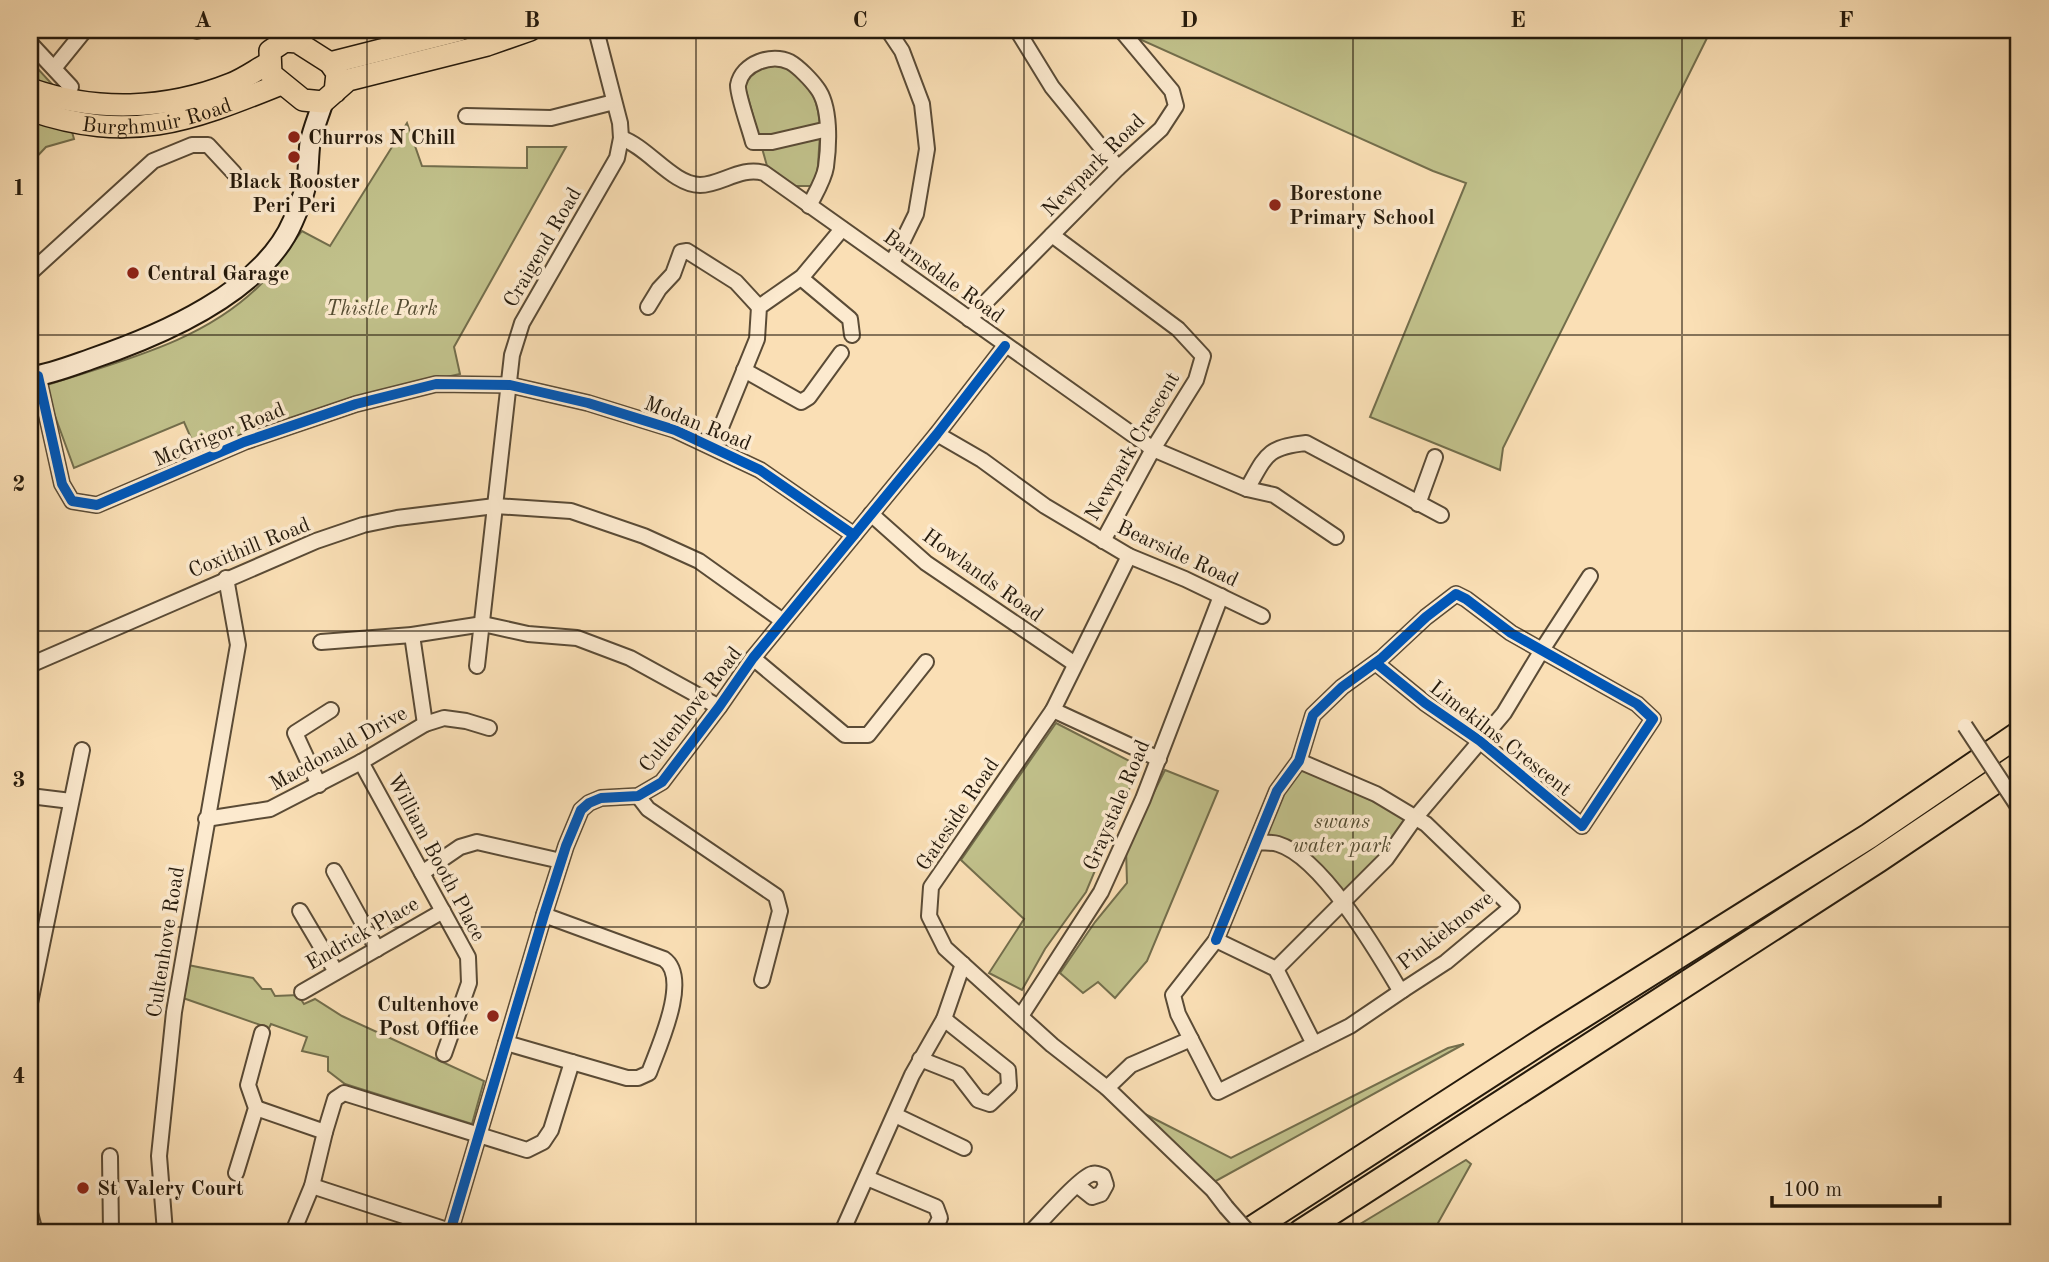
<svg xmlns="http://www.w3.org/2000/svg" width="2049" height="1262" font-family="'Old Standard TT',serif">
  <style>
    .green { fill: #c1c18b; stroke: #736e4c; stroke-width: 2 }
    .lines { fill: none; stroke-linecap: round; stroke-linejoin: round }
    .street-casing { stroke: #5a4b36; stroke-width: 18 }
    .secondary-casing { stroke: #251a0c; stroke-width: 23 }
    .primary-casing { stroke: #251a0c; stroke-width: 24 }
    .highway-casing { stroke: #251a0c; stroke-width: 28 }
    .street { stroke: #fceacf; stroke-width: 14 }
    .secondary { stroke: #fceacf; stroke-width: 19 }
    .primary { stroke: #fadfb5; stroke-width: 21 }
    .highway { stroke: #fadfb5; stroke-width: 24 }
    .street-bridge-casing { stroke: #5a4b36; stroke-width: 18; stroke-linecap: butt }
    .street-bridge { stroke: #fceacf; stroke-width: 14 }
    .cycleway-casing { stroke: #fceacf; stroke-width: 15 }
    .cycleway { stroke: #0057b8; stroke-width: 10 }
    .grid { fill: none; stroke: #251a0c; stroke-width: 2; stroke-opacity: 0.55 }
    .poi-dot { fill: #8f2418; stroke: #fceacf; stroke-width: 2.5 }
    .labels { text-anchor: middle; stroke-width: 7; stroke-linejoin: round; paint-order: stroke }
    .street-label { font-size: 21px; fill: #251a0c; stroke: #fceacf }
    .poi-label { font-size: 21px; font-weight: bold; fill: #251a0c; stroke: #fceacf; text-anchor: start }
    .park-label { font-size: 21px; font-style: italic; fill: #544c32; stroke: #fceacf }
    .neatline { fill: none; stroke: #251a0c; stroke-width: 2.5 }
    .grid-label { font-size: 23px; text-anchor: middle; font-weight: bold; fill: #251a0c }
  </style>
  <rect width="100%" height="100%" fill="#fadfb5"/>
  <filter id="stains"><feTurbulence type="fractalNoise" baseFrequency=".00286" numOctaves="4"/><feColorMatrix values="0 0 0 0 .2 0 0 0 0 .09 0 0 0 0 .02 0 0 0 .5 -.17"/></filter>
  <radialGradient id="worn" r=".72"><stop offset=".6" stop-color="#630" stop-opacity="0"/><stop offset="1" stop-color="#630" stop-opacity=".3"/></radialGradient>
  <g class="green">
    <polygon points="1132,30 1711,30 1503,448 1500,470 1370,417 1466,183 1433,171 1137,38"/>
    <polygon points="30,57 37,68 62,95 74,139 46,147 30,164"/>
    <path d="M 771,64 C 815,71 823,111 819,149 C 818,162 819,176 811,186 L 795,186 L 767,166 L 744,83 L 753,70 Z"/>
    <path d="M 407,123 L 422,166 L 527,168 L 527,147 L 566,147 L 454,347 L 460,374 L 351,398 L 198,454 L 184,422 L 74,468 L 44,386 C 120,361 205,342 262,283 C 276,267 289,248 302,231 L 330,246 Z"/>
    <polygon points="1056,723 1139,766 1086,892 1045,949 1022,990 989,973 1024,919 961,860"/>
    <polygon points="1300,765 1411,820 1379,862 1342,898 1322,870 1262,837 1279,798"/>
    <polygon points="1165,770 1218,791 1147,961 1115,998 1098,982 1083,993 1060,973 1095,922 1127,883 1126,848"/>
    <polygon points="188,965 253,978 262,989 271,989 275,996 298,995 304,1004 315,999 342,1016 484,1081 472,1124 345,1084 328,1071 328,1057 302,1051 307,1037 271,1024 269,1028 183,998"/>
    <polygon points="1464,1044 1214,1182 1141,1112 1231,1158 1448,1048"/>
    <polygon points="1466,1160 1471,1164 1433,1232 1347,1232"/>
  </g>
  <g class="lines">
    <defs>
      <g id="street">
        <polyline points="888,30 902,51 922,104 927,149 916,214 892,263"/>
        <polyline points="1017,30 1052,87 1118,168"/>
        <polyline points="197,31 198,30"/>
        <polyline points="30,43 71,87"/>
        <polyline points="55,67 85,30"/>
        <polyline points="466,116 551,118 614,102"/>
        <path d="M 621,138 C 648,147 673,185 700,185 C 721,185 741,166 764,173 L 1153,449 L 1247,489 L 1274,495 L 1336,537"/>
        <path d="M 809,206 C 815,194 824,180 826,167 C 829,145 831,106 817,88 C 812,81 799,67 790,62 C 772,53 742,63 738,85 C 737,94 750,130 753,142 L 772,142 L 828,129"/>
        <polyline points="1052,235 1178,329 1203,356 1196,380 1153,449 1103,541"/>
        <polyline points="30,273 153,161 192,145 208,145 234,173"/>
        <polyline points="801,278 850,319 852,335"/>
        <polyline points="648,307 659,289 673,274 681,252 687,251 736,282 759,307"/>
        <polyline points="969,319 1118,168 1161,129 1176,106 1172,91 1121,30"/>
        <polyline points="744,370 801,402 809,397 841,353"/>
        <polyline points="38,376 62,484 72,501 97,505 244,442 356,404 436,384 510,385 588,403 675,430 760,470 854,535"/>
        <polyline points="937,434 982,460 1045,506 1129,556 1185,579 1262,616"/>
        <polyline points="713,447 757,339 759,307 802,277 842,229"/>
        <path d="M 1247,489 C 1266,456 1266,447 1306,443 L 1441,515"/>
        <polyline points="1418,504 1435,457"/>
        <polyline points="871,514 926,563 1075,664"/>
        <polyline points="1129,556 1053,710 931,887 929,916 945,948 1052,1045 1107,1088 1213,1190 1226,1207"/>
        <polyline points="412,635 425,724"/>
        <polyline points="321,642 412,635 483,624 528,634 577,638 630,658 719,707"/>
        <polyline points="753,658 845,735 868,735 926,662"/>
        <polyline points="30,665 316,541 363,525 397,518 495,506 571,511 644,536 699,561 783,621"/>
        <polyline points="477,666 512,355 522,323 617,158 621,138 620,123 596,30"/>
        <polyline points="1053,710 1159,759"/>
        <polyline points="361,762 468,957 469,983 444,1054"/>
        <polyline points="319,785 295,733 331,710"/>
        <polyline points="30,796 71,801"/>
        <polyline points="638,796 648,809 776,896 780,911 762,980"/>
        <polyline points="206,819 270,809 361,762 425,724 444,718 466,721 489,728"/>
        <path d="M 1257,842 C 1263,843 1272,842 1278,844 C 1321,857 1375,948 1398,987 L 1403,990 L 1446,962 L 1512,907 L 1426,824 L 1376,794 L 1299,761"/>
        <polyline points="334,871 377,949"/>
        <polyline points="422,873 460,847 477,842 561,861"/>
        <polyline points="300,911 336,972"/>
        <polyline points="1216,940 1277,791 1299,761 1313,715 1342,687 1382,658 1426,617 1456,594 1466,599 1511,633 1637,704 1653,719 1582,826 1480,741 1425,703 1376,663"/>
        <polygon points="1216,940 1276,969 1314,1044 1218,1092 1178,1014 1173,995"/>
        <polyline points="1276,969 1386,859 1415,818 1504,713 1542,650 1590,576"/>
        <polyline points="302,992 443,911"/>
        <polyline points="30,1003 82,750"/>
        <polyline points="1021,1016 1101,892 1143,799 1221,596"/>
        <path d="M 506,1043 L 627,1078 L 638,1078 L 649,1073 C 658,1048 691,978 664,959 L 544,915"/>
        <polyline points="1314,1044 1350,1026 1403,990"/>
        <polyline points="920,1059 958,1074 978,1100 990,1104 1009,1086 1008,1070 944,1019"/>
        <polyline points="1107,1088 1131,1065 1191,1039"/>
        <polyline points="256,1108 325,1132 312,1186 293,1232"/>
        <polyline points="895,1115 964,1148"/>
        <polyline points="325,1132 335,1099 344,1093 527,1150 543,1142 551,1130 572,1062"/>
        <polyline points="110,1156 111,1232"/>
        <polyline points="236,1173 256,1108 248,1085 262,1033"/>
        <polyline points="867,1178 936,1207 940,1218 933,1232"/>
        <polyline points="312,1186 450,1231"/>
        <polyline points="30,1213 35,1232"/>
        <polyline points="165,1232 159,1156 174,1012 238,645 226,578"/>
        <polyline points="450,1232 544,915 566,846 581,810 589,803 601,798 638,796 662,782 719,707 753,658 937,434 1005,346"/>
        <polyline points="842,1232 912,1075 944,1019 963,964"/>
        <path d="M 1031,1232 C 1041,1222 1081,1176 1092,1174 C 1096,1173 1098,1174 1103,1176 L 1106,1185 L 1101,1194 L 1092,1197 L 1077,1185"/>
      </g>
      <path id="secondary" d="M 30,377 C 51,374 71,366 91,359 C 159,336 263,292 293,221 C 298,210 303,197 306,185 C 309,172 308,157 310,143 C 313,129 319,115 323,102"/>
      <g id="primary">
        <polyline points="330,63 460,30"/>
        <path d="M 30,89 C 95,112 166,110 231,84 C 244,79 256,70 269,63"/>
        <polyline points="335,92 337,73 330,63 297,42 285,41 270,51 271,74 303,100 323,102 348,80 487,45 530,30"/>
        <path id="s1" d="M 30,110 C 130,144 187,122 281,84"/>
      </g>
      <g id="highway">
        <polyline points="1247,1232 1547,1038 1869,836 2019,734"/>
        <polyline points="1301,1232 1878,860 2019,765"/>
      </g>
    </defs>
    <use href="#street" class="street-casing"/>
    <use href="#secondary" class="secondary-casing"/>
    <use href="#primary" class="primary-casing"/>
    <use href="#highway" class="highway-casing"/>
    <use href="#street" class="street"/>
    <use href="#secondary" class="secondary"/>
    <use href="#primary" class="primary"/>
    <use href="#highway" class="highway"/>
    <defs>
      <g id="street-bridge">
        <polyline points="1965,726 2019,808"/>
        <polyline points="1226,1207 1248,1232"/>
      </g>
    </defs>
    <use href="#street-bridge" class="street-bridge-casing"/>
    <use href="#street-bridge" class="street-bridge"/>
    <defs>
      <g id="cycleway">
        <polyline points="38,376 62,484 72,501 97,505 244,442 356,404 436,384 510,385 588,403 675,430 760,470 854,535"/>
        <polyline points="1216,940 1277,791 1299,761 1313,715 1342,687 1382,658 1426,617 1456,594 1466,599 1511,633 1637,704 1653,719 1582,826 1480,741 1425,703 1376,663"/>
        <polyline points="450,1232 544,915 566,846 581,810 589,803 601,798 638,796 662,782 719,707 753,658 937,434 1005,346"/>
      </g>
    </defs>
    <use href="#cycleway" class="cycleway-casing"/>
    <use href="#cycleway" class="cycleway"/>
  </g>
  <path class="grid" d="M 367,30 L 367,1232M 696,30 L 696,1232M 1024,30 L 1024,1232M 1353,30 L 1353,1232M 1682,30 L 1682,1232M 30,335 L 2019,335M 30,631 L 2019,631M 30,927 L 2019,927"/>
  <g class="poi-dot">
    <circle cx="294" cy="137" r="7"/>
    <circle cx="294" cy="157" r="7"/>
    <circle cx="1275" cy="205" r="7"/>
    <circle cx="133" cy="273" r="7"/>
    <circle cx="493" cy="1016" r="7"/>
    <circle cx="83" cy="1188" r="7"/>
  </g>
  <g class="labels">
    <g class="street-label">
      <text dy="7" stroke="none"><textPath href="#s1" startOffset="130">Burghmuir Road</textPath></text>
      <text transform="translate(1093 165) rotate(-45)" y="7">Newpark Road</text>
      <text transform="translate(542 247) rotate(-60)" y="7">Craigend Road</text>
      <text transform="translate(944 276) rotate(36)" y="7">Barnsdale Road</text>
      <text transform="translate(698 423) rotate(22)" y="7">Modan Road</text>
      <text transform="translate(219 434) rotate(-22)" y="7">McGrigor Road</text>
      <text transform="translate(1132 446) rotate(-60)" y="7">Newpark Crescent</text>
      <text transform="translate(249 547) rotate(-22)" y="7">Coxithill Road</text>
      <text transform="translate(1178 553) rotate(25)" y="7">Bearside Road</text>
      <text transform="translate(983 575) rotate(36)" y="7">Howlands Road</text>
      <text transform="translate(690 709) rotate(-52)" y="7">Cultenhove Road</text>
      <text transform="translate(1501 738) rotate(38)" y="7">Limekilns Crescent</text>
      <text transform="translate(338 748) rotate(-29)" y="7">Macdonald Drive</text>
      <text transform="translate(1116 805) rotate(-67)" y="7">Graystale Road</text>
      <text transform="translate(957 814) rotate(-56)" y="7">Gateside Road</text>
      <text transform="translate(437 857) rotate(62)" y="7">William Booth Place</text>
      <text transform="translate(1445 930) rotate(-38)" y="7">Pinkieknowe</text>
      <text transform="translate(362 933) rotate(-30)" y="7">Endrick Place</text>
      <text transform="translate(165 942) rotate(-81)" y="7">Cultenhove Road</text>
    </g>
    <g class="poi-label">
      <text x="308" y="144">Churros N Chill</text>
      <text x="294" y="188" text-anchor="middle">Black Rooster<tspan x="294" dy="24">Peri Peri</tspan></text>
      <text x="1289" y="200">Borestone<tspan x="1289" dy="24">Primary School</tspan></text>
      <text x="147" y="280">Central Garage</text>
      <text x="479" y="1011" text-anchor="end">Cultenhove<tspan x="479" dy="24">Post Office</tspan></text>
      <text x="97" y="1195">St Valery Court</text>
    </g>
    <g class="park-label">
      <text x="382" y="315">Thistle Park</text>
      <text x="1342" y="828">swans<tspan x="1342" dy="24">water park</tspan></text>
    </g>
  </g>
  <rect width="2049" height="1262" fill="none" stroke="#fadfb5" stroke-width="77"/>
  <path d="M1772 1196v10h168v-10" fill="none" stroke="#251a0c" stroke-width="3.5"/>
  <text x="1783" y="1196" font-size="21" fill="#251a0c" stroke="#fceacf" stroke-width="5" paint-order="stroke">100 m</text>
  <rect x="38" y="38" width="1972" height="1186" class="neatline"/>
  <g class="grid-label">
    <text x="203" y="27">A</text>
    <text x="532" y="27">B</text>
    <text x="860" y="27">C</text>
    <text x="1189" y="27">D</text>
    <text x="1518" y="27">E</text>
    <text x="1846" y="27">F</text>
    <text x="19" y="195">1</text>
    <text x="19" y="491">2</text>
    <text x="19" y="787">3</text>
    <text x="19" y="1083">4</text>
  </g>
  <rect width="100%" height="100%" filter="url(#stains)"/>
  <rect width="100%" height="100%" fill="url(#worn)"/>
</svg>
